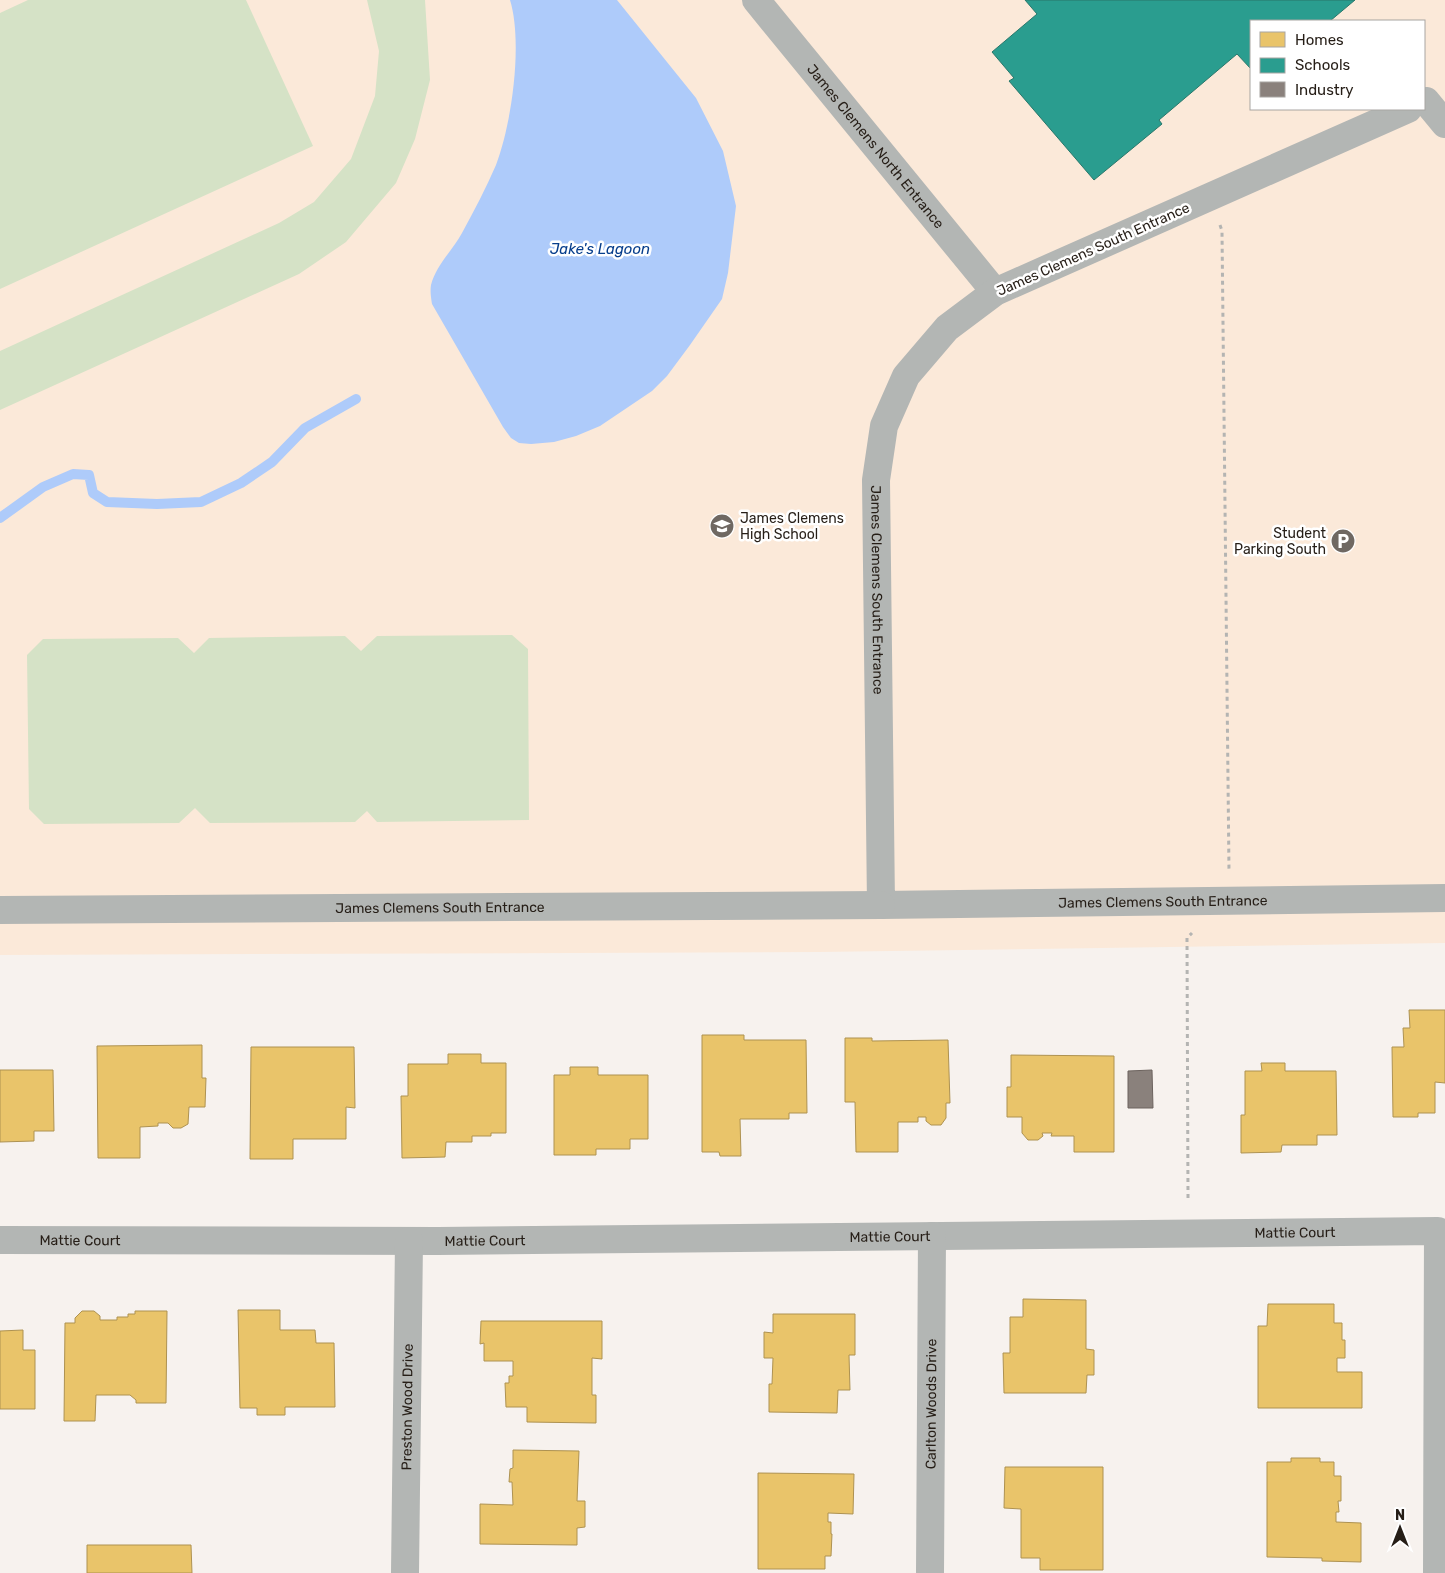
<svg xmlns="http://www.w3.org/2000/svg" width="1445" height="1573" font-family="Rubik,sans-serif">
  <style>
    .built { fill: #fbe9d9; fill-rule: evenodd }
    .green { fill: #d5e2c6 }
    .water { fill: #aecbfa }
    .homes { fill: #e9c46a; stroke: #ae9251 }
    .schools { fill: #2a9d8f; stroke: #29776b }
    .industry { fill: #8a817c; stroke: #6c635e }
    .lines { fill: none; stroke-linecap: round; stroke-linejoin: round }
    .stream { stroke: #aecbfa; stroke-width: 10 }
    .path { stroke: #b4b4b2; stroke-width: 3; stroke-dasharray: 4 4; stroke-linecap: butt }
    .minor { stroke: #b3b6b4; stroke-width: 28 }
    .labels { text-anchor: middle; stroke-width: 5; stroke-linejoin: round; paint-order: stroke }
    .street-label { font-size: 14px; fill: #261e17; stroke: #fff }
    .poi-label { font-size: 14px; fill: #261e17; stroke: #fff; text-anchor: start }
    .water-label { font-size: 15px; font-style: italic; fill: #073e8c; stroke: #fff }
  </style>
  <rect width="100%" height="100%" fill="#f7f2ee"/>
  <path class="built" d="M 0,0 L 1445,0 L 1445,943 L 819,952 L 0,955 ZM 1251,21 L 1424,21 L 1424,109 L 1251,109 Z"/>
  <g class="green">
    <polygon points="28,0 246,0 313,146 0,289 0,13"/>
    <polygon points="367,0 425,0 430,80 415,139 396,183 346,242 299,274 0,410 0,351 279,223 314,202 351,159 375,96 379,51"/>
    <polygon points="512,635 528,649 529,820 377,822 367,811 355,822 210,823 195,808 179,823 44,824 29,809 27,655 43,639 178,638 194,653 209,638 345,636 361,651 377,636"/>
  </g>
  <path class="water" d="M 510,0 L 617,0 L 696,98 L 723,151 L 736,206 L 728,273 L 722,299 L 690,345 L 667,376 L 652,391 L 600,426 L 576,436 L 554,442 L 531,444 L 519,443 L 511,438 L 503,427 L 432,304 C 431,298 430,291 431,285 C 436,265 453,250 462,233 C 474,211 486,188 496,165 C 512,123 523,42 510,0 Z"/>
  <g class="homes">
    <polygon points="1409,1010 1445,1010 1445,1083 1435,1082 1435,1113 1418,1113 1418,1117 1393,1117 1392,1047 1404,1047 1403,1028 1410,1028"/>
    <polygon points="702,1035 744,1035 744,1040 806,1040 807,1113 789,1113 789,1119 740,1119 741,1156 720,1156 719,1152 702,1152"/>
    <polygon points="845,1038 872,1038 872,1041 948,1040 950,1103 946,1103 946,1118 941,1125 931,1125 926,1121 926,1117 918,1117 918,1122 898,1122 898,1152 856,1152 855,1102 845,1102"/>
    <polygon points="202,1045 202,1078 206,1078 205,1107 189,1107 188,1124 181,1128 173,1128 168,1123 158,1123 158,1126 140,1127 140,1158 98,1158 97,1046"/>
    <polygon points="251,1047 354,1047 355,1108 346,1107 346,1139 293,1139 293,1159 250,1159"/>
    <polygon points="448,1054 481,1054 481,1063 506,1063 506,1133 491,1133 491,1136 472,1136 472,1142 446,1142 445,1157 402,1158 401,1096 408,1096 408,1064 448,1064"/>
    <polygon points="1011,1055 1114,1056 1114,1152 1074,1152 1074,1136 1051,1136 1052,1133 1042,1133 1043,1136 1038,1140 1028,1140 1022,1133 1022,1117 1007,1117 1007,1087 1011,1087"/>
    <polygon points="1261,1063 1285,1063 1285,1071 1336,1071 1337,1135 1317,1135 1317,1145 1282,1145 1281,1152 1241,1153 1241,1115 1245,1115 1245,1071 1262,1071"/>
    <polygon points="570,1067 598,1067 598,1075 648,1075 648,1139 630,1139 630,1149 596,1149 596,1155 554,1155 554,1075 570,1075"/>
    <polygon points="0,1070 53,1070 54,1131 34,1131 34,1141 0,1142"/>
    <polygon points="1023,1299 1086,1300 1086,1349 1094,1350 1094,1375 1087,1375 1086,1393 1004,1393 1003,1353 1010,1353 1010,1317 1023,1317"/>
    <polygon points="1268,1304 1334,1304 1334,1323 1342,1323 1342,1340 1345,1340 1345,1358 1337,1358 1337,1372 1362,1372 1362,1408 1258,1408 1258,1326 1267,1326"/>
    <polygon points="238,1310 280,1310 280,1330 315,1330 316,1343 334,1343 335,1407 285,1407 285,1415 257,1415 257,1408 240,1408"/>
    <polygon points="82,1311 94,1311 100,1316 100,1320 117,1320 117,1317 128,1317 128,1314 135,1314 135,1311 167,1311 166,1403 136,1403 136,1400 130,1395 96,1395 95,1421 64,1421 65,1323 75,1323 75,1318"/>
    <polygon points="773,1314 855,1314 855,1355 849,1355 850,1390 838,1390 837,1413 769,1412 769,1384 772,1384 773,1358 764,1358 764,1332 773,1333"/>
    <polygon points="481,1321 602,1321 602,1359 592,1358 592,1395 596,1395 596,1423 527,1422 527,1407 506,1407 505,1383 509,1383 509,1376 513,1376 513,1361 484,1361 484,1343 480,1344"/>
    <polygon points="23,1330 23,1350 35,1350 35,1409 0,1409 0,1331"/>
    <polygon points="513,1450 579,1451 577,1501 585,1501 585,1527 577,1528 577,1545 480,1544 480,1504 513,1505 512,1482 509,1482 510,1469 513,1468"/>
    <polygon points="1291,1458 1320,1458 1320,1462 1334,1462 1334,1476 1341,1476 1341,1501 1338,1501 1339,1512 1336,1512 1336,1522 1361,1523 1361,1562 1322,1561 1322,1558 1267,1557 1267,1462 1291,1462"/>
    <polygon points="1005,1467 1103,1467 1103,1570 1040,1570 1040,1558 1021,1558 1021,1509 1004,1508"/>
    <polygon points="758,1473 854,1474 853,1514 828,1513 828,1522 831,1522 831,1534 832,1534 831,1556 825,1556 825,1569 758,1569"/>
    <polygon points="87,1545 191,1545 192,1573 87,1573"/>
  </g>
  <polygon class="schools" points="1025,0 1355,0 1330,21 1251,21 1251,69 1237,54 1159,120 1162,124 1094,180 1009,81 1014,78 992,52 1037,14"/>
  <polygon class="industry" points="1152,1070 1153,1108 1128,1108 1128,1071"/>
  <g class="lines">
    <polyline class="stream" points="0,518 43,487 73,474 89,475 93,493 107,502 157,504 201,502 241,483 272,462 305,428 356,399"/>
    <g class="path">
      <polyline points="1220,225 1222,231 1229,871"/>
      <polyline points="1188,1198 1187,938 1192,933"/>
    </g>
    <g class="minor">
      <path id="s1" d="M 756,0 L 995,292"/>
      <polyline points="1426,101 1445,124"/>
      <path id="s2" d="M 1408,109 L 995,292 L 947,328 L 906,376 L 884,426 L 876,480 L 881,905 L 1445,898"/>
      <path id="s3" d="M 0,910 L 881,905"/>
      <path id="s4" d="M 0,1240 L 438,1241 L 1438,1231 L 1437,1573"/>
      <path id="s5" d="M 405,1573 L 409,1241"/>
      <path id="s6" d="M 930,1573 L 932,1236"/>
    </g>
  </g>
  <defs>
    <symbol id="school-disc" viewBox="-11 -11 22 22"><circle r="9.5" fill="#6f6862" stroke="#fff"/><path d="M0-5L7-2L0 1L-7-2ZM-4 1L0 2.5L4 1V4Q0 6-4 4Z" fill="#fff"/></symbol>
    <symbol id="parking-disc" viewBox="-11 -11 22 22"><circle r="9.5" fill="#6f6862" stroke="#fff"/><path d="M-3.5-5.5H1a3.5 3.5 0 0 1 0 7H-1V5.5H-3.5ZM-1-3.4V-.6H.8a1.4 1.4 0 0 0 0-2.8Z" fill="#fff"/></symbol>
  </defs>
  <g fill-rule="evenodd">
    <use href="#school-disc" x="708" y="512" width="28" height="28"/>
    <use href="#parking-disc" x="1329" y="527" width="28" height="28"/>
  </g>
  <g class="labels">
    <g class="street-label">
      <text dy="5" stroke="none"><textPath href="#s1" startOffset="189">James Clemens North Entrance</textPath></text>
      <text transform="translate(1093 249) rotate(-24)" y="5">James Clemens South Entrance</text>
      <text dy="5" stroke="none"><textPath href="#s2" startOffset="794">James Clemens South Entrance</textPath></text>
      <text dy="5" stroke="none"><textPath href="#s2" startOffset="1391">James Clemens South Entrance</textPath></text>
      <text dy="5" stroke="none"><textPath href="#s3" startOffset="440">James Clemens South Entrance</textPath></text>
      <text dy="5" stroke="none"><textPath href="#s4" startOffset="1295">Mattie Court</textPath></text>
      <text dy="5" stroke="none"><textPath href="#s4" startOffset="890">Mattie Court</textPath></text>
      <text dy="5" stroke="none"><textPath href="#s4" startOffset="80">Mattie Court</textPath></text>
      <text dy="5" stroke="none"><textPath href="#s4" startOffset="485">Mattie Court</textPath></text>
      <text dy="5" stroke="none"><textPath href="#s6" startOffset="169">Carlton Woods Drive</textPath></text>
      <text dy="5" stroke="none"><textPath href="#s5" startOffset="166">Preston Wood Drive</textPath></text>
    </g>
    <g class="poi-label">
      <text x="740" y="523">James Clemens<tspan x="740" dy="16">High School</tspan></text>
      <text x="1326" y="538" text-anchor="end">Student<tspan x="1326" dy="16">Parking South</tspan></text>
    </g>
    <g class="water-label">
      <text x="600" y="254">Jake's Lagoon</text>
    </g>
  </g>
  <rect x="1250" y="20" width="175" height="90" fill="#ffffff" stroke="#a8a5a2"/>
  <rect x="1260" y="32" width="25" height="15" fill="#e9c46a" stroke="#a8a5a2"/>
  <text x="1295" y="45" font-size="15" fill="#261e17">Homes</text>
  <rect x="1260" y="58" width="25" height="15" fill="#2a9d8f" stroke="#a8a5a2"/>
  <text x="1295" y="70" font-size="15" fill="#261e17">Schools</text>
  <rect x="1260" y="82" width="25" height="15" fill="#8a817c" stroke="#a8a5a2"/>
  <text x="1295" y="95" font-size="15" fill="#261e17">Industry</text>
  <g transform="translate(1400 1528)" stroke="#ffffff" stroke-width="4" paint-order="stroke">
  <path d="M0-4L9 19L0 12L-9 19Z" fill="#261e17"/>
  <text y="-8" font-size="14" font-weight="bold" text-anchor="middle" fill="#261e17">N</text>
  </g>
</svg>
